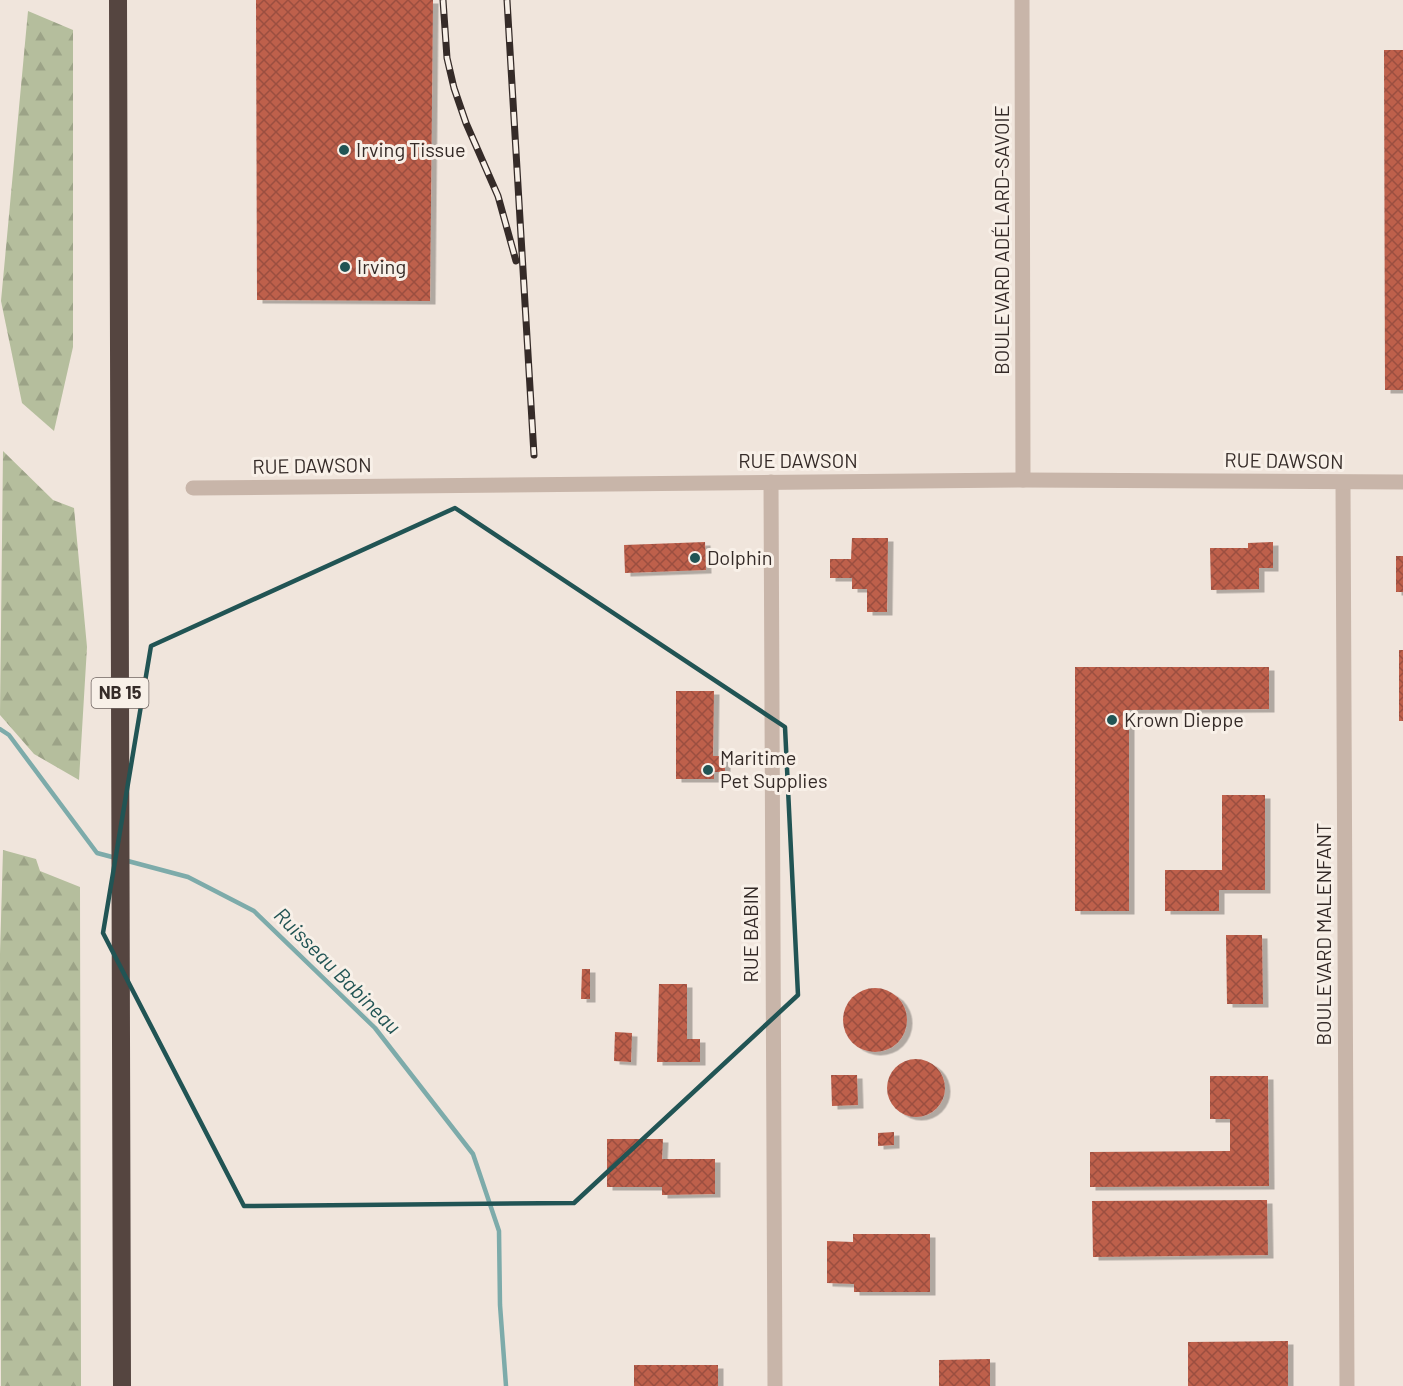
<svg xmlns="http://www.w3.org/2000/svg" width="1403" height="1386" font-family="Barlow,sans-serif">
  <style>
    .forest { fill: url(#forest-firs) }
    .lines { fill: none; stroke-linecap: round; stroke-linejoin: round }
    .stream { stroke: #7dabaa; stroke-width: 4.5 }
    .building { fill: url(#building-cross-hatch); filter: url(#shadow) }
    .minor { stroke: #c8b5a9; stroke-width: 15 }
    .highway { stroke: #554540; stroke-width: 18 }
    .rail-casing { stroke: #352b28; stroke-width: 7 }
    .rail { stroke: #f8f0e8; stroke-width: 4.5; stroke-dasharray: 14; stroke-linecap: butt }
    .marked { fill: none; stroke: #215454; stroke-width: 4.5; stroke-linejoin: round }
    .poi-dot { fill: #215454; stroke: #f8f0e8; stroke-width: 2 }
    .labels { text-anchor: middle; stroke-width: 6; stroke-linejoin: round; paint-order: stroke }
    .shield { fill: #f8f0e8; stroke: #706662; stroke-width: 1.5 }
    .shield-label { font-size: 18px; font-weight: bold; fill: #352b28 }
    .poi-label { font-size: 20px; fill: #352b28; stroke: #f8f0e8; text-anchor: start }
    .street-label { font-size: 20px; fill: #352b28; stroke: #f8f0e8 }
    .water-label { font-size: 21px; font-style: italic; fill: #215454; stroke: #f8f0e8 }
  </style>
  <defs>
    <pattern id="forest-firs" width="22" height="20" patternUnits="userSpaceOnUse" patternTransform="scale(1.5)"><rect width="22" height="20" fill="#b5be9d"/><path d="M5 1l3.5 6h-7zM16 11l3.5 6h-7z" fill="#9ca387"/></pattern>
    <pattern id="building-cross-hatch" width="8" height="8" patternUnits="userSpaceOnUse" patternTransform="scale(1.5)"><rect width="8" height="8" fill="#be604c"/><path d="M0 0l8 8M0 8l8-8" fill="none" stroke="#9b4f3f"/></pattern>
    <filter id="shadow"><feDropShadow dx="5.5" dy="3.5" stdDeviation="0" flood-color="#0004"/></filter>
  </defs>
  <rect width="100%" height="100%" fill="#f0e5dc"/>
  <g class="forest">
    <polygon points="28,11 73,30 73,347 54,431 22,403 1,301"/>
    <polygon points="3,451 53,500 74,508 87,647 79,780 34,754 0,715"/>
    <polygon points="3,850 36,859 40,871 80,887 81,1386 1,1386 0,954"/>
  </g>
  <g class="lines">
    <g class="stream">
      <polyline points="0,729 9,735 97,853 116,858"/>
      <polyline points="124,860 188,877 254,911 375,1028 473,1154 499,1231 500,1305 506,1386"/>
    </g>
  </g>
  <g class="building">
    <polygon points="256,0 433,0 430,301 257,300"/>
    <polygon points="1384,50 1403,50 1403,390 1385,390"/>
    <polygon points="852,538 888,538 887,612 867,612 867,589 852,589 852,578 830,578 830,559 851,559"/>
    <polygon points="705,542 706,570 625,573 624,545"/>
    <polygon points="1273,542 1273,568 1259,568 1259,589 1211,590 1210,548 1248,548 1248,543"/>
    <rect x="1396" y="556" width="7" height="36"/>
    <rect x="1399" y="650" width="4" height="71"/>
    <polygon points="1075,667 1269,667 1269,709 1129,710 1129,911 1075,911"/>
    <polygon points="676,691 714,691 713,756 725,756 725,772 714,772 714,779 676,779"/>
    <polygon points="1222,795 1265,795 1265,890 1219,890 1219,911 1165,911 1165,870 1222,870"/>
    <polygon points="1226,935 1262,935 1263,1004 1227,1004"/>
    <polygon points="582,969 590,969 590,999 581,999"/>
    <polygon points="659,984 687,984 687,1039 700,1039 700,1062 657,1062"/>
    <circle cx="875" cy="1020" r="32"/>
    <polygon points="615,1032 632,1033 631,1062 614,1061"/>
    <circle cx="916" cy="1088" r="29"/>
    <polygon points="831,1075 857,1075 858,1105 832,1106"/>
    <polygon points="1210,1076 1268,1076 1269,1186 1090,1187 1090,1152 1230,1151 1230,1119 1210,1119"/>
    <polygon points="894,1132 894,1145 878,1146 878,1133"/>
    <polygon points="607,1139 663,1139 662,1159 715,1159 715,1194 662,1195 662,1187 607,1187"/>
    <polygon points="1267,1200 1268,1255 1093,1257 1092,1201"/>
    <polygon points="853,1234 930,1234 930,1292 854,1292 854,1284 827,1283 827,1241 853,1242"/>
    <polygon points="1288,1341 1288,1386 1188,1386 1188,1342"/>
    <polygon points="990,1359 990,1386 939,1386 939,1360"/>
    <rect x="634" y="1365" width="84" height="21"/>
  </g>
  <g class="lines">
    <g class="minor">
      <polyline points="1022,0 1023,480"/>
      <polyline points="771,482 775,1386"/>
      <polyline points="1343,483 1347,1386"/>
      <polyline points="193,488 1023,480 1403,482"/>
    </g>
    <polyline class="highway" points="118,0 122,1386"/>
    <defs>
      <g id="rail">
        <polyline points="443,0 447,58 454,88 466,123 498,196 516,261"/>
        <polyline points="507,0 534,455"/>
      </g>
    </defs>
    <use href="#rail" class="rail-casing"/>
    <use href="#rail" class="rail"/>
  </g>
  <path class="marked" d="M 455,508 L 785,727 L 798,995 L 574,1203 L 244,1206 L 103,933 L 151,646 Z"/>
  <g class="poi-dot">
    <circle cx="344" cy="150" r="6"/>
    <circle cx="345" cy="267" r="6"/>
    <circle cx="695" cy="558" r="6"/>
    <circle cx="1112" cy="720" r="6"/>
    <circle cx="708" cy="770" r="6"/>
  </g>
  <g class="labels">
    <rect class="shield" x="91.5" y="678" width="57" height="30" rx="4.5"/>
    <g class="shield-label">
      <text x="120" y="699">NB 15</text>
    </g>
    <g class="poi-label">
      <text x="356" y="157">Irving Tissue</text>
      <text x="357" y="274">Irving</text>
      <text x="707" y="565">Dolphin</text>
      <text x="1124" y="727">Krown Dieppe</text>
      <text x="720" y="765">Maritime<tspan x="720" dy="23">Pet Supplies</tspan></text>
    </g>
    <g class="street-label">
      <text transform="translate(1002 240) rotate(-90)" y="7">BOULEVARD ADÉLARD-SAVOIE</text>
      <text x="798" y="468">RUE DAWSON</text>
      <text transform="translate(1284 461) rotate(1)" y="7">RUE DAWSON</text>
      <text transform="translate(312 466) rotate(-1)" y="7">RUE DAWSON</text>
      <text transform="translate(751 934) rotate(-90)" y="7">RUE BABIN</text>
      <text transform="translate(1324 934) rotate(-90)" y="7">BOULEVARD MALENFANT</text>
    </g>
    <g class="water-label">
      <text transform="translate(337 971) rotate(45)" y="7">Ruisseau Babineau</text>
    </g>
  </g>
</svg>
